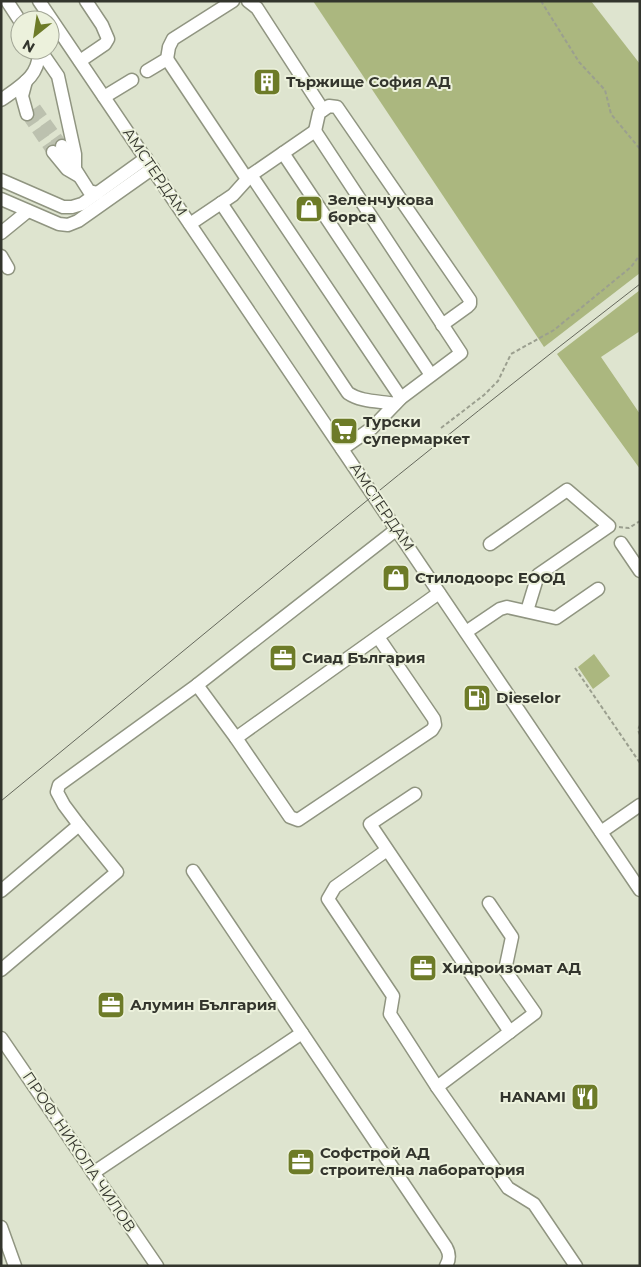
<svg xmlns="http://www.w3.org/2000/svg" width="641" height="1267" font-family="Montserrat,sans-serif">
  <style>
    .green { fill: #abb77f }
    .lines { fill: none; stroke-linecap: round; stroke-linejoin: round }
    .minor-tunnel { stroke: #bcc1af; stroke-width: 12; stroke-dasharray: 12 6; stroke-linecap: butt }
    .minor-casing { stroke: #909581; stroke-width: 15 }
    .path { stroke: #9b9f8f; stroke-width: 2; stroke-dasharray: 4 2.5; stroke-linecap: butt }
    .minor { stroke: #fff; stroke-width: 12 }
    .tram { stroke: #65685c; stroke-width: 1 }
    .labels { text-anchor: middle; stroke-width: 4; stroke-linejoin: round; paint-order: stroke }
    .poi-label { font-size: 15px; font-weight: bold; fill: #33352d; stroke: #ecf1dc; text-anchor: start }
    .street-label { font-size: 15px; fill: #33352d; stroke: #ecf1dc }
  </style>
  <rect width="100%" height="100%" fill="#dee4cf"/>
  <g class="green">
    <polygon points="313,1 591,1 640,64 640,273 544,347"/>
    <polygon points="640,290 640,331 601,357 640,414 640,469 557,354"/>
    <polygon points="594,654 610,676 593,689 578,667"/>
  </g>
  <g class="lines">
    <g class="minor-tunnel">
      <polyline points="35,108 62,146"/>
      <polyline points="27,114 53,152"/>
    </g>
    <defs>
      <g id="minor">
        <polyline points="7,1 20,21"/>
        <polyline points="39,1 640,890"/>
        <polyline points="248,1 257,8 323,110"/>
        <polyline points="40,50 58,76 75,154 75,169 89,191 98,193"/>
        <polyline points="167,59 247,179"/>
        <polyline points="80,61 105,44 108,39 102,25 86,1"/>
        <polyline points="147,71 167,59 169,47 173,39 233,1"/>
        <polyline points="26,81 22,96 27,114"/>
        <polyline points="104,97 132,80"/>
        <path d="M 1,100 C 19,87 42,75 38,50"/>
        <polyline points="315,131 319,113 329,106 337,107 470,300 470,304 467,307 442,325"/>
        <polyline points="62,146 73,165"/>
        <polyline points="53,152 67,169 79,176"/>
        <polyline points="283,153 431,375"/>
        <polyline points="251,175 401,398"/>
        <polyline points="1,180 63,207 72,207 82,204 146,158"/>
        <polyline points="1,199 59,224 68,225 78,221 153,168"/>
        <path d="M 221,203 L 348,393 C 361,402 379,401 395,404"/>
        <polyline points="190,224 233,195 251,175 315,131 461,353 401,398 372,428 342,449"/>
        <polyline points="1,233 28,211"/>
        <polyline points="1,256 8,268"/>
        <polyline points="621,543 640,571"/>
        <polyline points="490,544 567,490 609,526 538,575 527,611"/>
        <polyline points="466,632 500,609 507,607 556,618 598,589"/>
        <polyline points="197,685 236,738 439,593"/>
        <polyline points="236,738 290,817 298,820 432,730 435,725 434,719 378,637"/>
        <polyline points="415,794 370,824 510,1032"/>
        <polyline points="601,832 640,805"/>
        <polyline points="387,850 335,887 328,899 393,996 390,1014 437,1087 508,1188 534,1204 576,1266"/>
        <path d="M 193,871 L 446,1247 C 450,1254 450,1259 446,1266"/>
        <polyline points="1,891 79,825 64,805 57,792 59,785 197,685 397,529"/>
        <polyline points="1,970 117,872 79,825"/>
        <polyline points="1,1038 157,1266"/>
        <polyline points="437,1087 535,1013 505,970 512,937 489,903"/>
        <polyline points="93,1173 302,1033"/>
        <polyline points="1,1227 15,1266"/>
      </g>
    </defs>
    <use href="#minor" class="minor-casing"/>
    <g class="path">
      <polyline points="541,1 579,62 605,90 611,114 640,149"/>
      <polyline points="441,428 484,395 498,381 511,354 554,330 631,267 640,255"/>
      <polyline points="619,527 629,528 640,521"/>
      <polyline points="575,668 640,763"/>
      <polyline points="640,725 638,730 640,735"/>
    </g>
    <use href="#minor" class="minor"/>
    <path class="tram" d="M 1,801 C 213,627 423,451 640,284"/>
  </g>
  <defs>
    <symbol id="building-square" viewBox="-11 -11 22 22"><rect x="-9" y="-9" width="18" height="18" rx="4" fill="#6d7b28" stroke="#ecf1dc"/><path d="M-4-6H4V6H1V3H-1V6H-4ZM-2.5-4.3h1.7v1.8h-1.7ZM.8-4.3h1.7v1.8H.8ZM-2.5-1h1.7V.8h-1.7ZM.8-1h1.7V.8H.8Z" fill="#fff"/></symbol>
    <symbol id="shop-square" viewBox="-11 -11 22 22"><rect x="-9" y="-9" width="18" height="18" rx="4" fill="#6d7b28" stroke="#ecf1dc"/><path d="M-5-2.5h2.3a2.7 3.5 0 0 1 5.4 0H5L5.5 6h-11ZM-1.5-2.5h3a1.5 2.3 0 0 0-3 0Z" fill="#fff"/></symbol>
    <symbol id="supermarket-square" viewBox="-11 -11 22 22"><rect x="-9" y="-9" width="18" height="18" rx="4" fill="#6d7b28" stroke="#ecf1dc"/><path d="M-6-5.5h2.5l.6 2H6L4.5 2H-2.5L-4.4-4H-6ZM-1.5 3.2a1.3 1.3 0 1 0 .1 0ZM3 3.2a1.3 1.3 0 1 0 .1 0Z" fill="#fff"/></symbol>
    <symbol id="office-square" viewBox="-11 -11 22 22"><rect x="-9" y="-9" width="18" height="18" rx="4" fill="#6d7b28" stroke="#ecf1dc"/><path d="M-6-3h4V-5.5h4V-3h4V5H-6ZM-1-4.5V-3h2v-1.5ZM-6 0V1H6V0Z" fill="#fff"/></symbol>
    <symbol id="fuel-square" viewBox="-11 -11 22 22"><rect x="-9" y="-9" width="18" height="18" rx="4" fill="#6d7b28" stroke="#ecf1dc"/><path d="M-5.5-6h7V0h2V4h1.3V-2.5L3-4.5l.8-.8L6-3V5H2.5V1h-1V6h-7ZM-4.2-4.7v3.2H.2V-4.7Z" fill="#fff"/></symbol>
    <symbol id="restaurant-square" viewBox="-11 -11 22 22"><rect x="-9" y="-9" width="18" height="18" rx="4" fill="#6d7b28" stroke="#ecf1dc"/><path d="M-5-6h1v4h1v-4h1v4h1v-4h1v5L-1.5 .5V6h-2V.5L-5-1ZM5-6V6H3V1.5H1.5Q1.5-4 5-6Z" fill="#fff"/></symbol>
  </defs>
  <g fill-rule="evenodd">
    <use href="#building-square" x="251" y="66" width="32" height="32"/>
    <use href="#shop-square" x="293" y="193" width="32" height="32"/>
    <use href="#supermarket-square" x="328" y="415" width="32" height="32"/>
    <use href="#shop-square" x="380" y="562" width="32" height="32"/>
    <use href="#office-square" x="267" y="642" width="32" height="32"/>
    <use href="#fuel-square" x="461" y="682" width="32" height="32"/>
    <use href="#office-square" x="407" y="952" width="32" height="32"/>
    <use href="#office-square" x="95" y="989" width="32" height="32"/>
    <use href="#restaurant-square" x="569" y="1081" width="32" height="32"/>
    <use href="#office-square" x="285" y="1146" width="32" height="32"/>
  </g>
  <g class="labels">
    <g class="poi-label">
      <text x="286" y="87">Тържище София АД</text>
      <text x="328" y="205">Зеленчукова<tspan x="328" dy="17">борса</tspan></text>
      <text x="363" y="427">Турски<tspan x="363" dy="17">супермаркет</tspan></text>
      <text x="415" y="583">Стилодоорс ЕООД</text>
      <text x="302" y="663">Сиад България</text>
      <text x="496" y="703">Dieselor</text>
      <text x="442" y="973">Хидроизомат АД</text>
      <text x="130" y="1010">Алумин България</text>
      <text x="566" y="1102" text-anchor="end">HANAMI</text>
      <text x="320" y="1158">Софстрой АД<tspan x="320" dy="17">строителна лаборатория</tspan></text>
    </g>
    <g class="street-label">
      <text transform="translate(155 172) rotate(56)" y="5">АМСТЕРДАМ</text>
      <text transform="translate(382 507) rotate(56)" y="5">АМСТЕРДАМ</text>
      <text transform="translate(79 1152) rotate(56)" y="5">ПРОФ. НИКОЛА ЧИЛОВ</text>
    </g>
  </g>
  <rect width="641" height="1267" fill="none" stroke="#33352d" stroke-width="5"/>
  <g transform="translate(35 35) rotate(210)"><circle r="24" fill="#ecf1dc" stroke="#a2a696"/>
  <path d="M0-4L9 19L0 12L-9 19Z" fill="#6d7b28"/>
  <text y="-8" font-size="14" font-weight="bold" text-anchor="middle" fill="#33352d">N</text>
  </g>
</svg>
